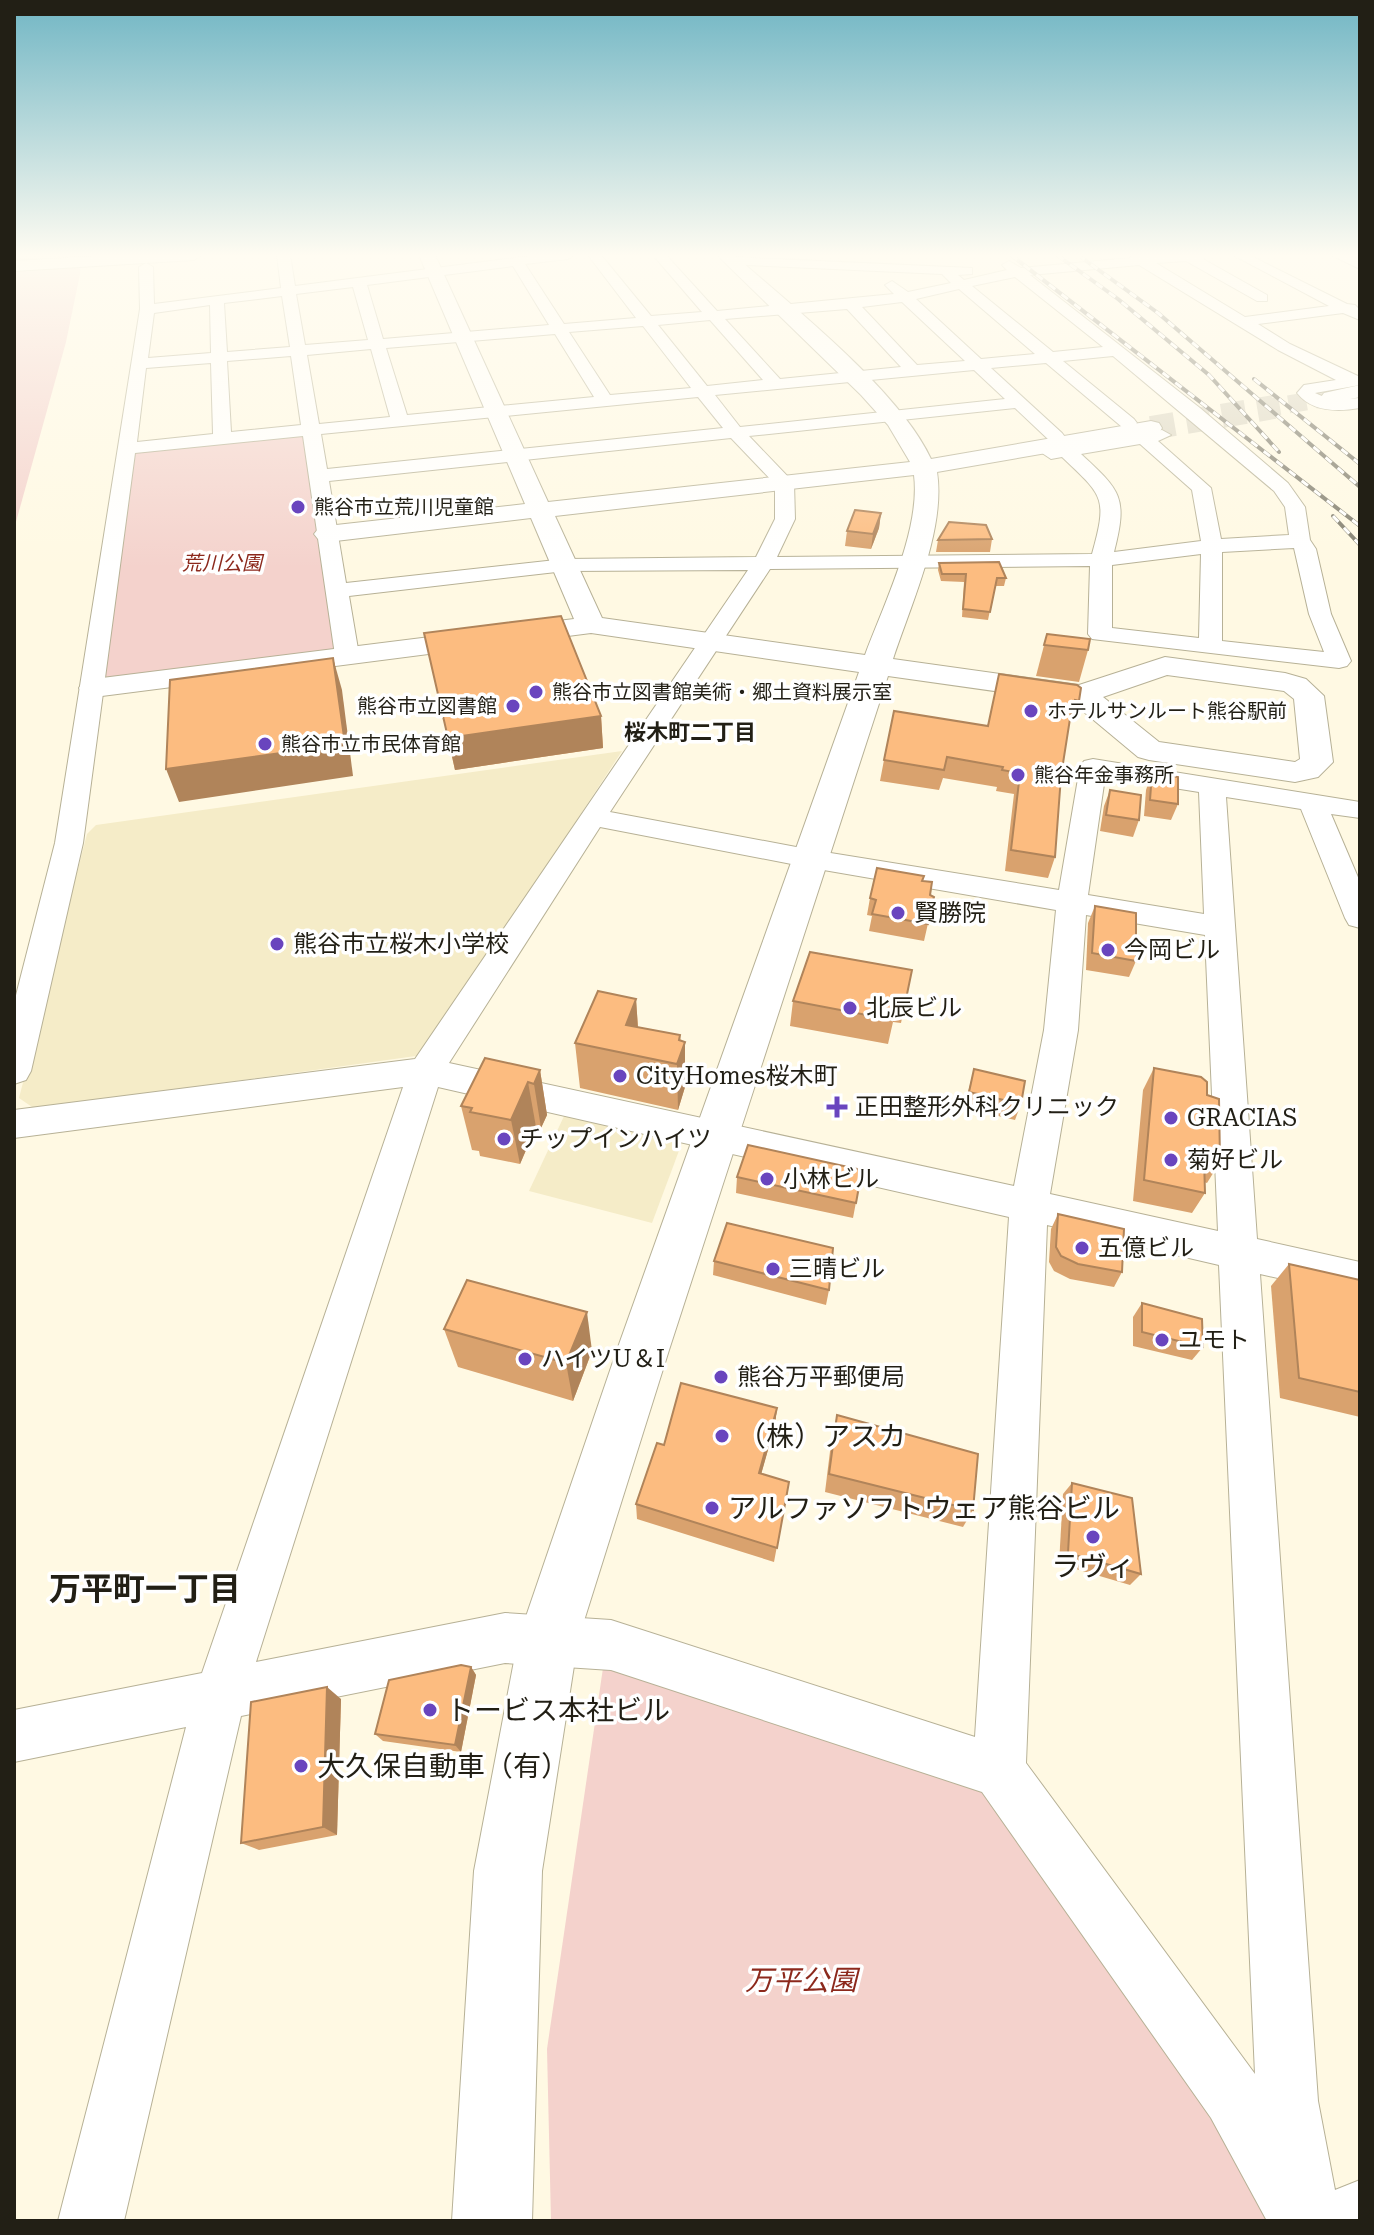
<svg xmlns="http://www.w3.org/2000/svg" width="1374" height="2235" font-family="'Roboto Serif','Noto Sans JP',serif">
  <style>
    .built { fill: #f5ecc8 }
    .green { fill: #f4d2cc }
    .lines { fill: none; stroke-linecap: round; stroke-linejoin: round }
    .tertiary-tunnel-far1 { stroke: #ded8c4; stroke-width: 18; stroke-dasharray: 18 9; stroke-linecap: butt }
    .tertiary-tunnel { stroke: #ded8c4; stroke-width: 24; stroke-dasharray: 24 12; stroke-linecap: butt }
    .minor-casing { stroke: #b7b196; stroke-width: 2 }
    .tertiary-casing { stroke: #b7b196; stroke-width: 2 }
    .trunk-casing { stroke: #b7b196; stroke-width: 2 }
    .minor { fill: #fff; fill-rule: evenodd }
    .tertiary { fill: #fff; fill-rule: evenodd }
    .trunk { fill: #fff; fill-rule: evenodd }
    .rail-casing { stroke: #817d6d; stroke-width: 4 }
    .rail { stroke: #fff; stroke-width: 3; stroke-dasharray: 8; stroke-linecap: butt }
    .wall { fill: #d9a26e }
    .shaded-wall { fill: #b0845a }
    .building { fill: #fcbc80; stroke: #b0845a; stroke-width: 2 }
    .poi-dot { fill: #6945be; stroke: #fff; stroke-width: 3 }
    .labels { text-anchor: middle; stroke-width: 7; stroke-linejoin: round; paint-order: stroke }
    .far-poi-label { font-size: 20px; fill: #221f15; stroke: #fff; text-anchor: start }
    .far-park-label { font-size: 20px; font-style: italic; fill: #8c291c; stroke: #fff }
    .far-neighbourhood-label { font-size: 22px; font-weight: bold; fill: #221f15; stroke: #fff }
    .poi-label { font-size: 24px; fill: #221f15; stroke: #fff; text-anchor: start }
    .near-poi-label { font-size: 28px; fill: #221f15; stroke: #fff; text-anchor: start }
    .near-park-label { font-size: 28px; font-style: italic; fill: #8c291c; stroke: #fff }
    .near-neighbourhood-label { font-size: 32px; font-weight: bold; fill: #221f15; stroke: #fff }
  </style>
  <rect width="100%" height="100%" fill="#fff9e3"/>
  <g class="built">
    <polygon points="622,751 423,1055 35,1109 19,1098 87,834 96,825"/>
    <polygon points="565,1114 683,1140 652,1223 529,1191"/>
  </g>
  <g class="green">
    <polygon points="14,255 81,255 80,274 66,342 14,529"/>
    <polygon points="305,434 338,651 103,681 135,451"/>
    <polygon points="603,1668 992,1787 1258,2164 1273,2221 551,2221 547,2049"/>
  </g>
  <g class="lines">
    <polyline class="tertiary-tunnel-far1" points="1262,409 1331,397"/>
    <polyline class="tertiary-tunnel" points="1151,428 1274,407"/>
    <defs>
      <g id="minor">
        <path d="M 277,255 L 290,255 L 295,286 L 538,255 L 574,255 L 568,259 L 525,264 L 564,324 L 636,318 L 588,255 L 601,255 L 651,316 L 702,312 L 653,255 L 666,255 L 717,311 L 894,294 L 885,285 L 892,281 L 908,292 L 951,283 L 942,274 L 727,264 L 725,261 L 732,257 L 972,268 L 972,274 L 958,275 L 964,280 L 1007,270 L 1002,265 L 1009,261 L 1021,268 L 1130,258 L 1131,255 L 1209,255 L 1203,259 L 1267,295 L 1267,301 L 1257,301 L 1186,261 L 1156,263 L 1245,317 L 1329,306 L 1233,255 L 1249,255 L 1347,304 L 1355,305 L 1360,310 L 1360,320 L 1343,313 L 1258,324 L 1290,344 L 1360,377 L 1360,385 L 1315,393 L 1331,400 L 1360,398 L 1360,408 C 1337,412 1312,412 1297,393 L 1304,385 L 1336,380 L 1278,350 L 1139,265 L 1030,275 L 1200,408 L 1288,483 L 1305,507 L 1310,540 L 1316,549 L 1331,614 L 1351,661 L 1347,666 L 1339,668 L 1092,639 L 1088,634 L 1090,566 L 770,569 L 610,812 L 812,850 L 1059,890 L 1080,767 L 1084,761 L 1093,759 L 1360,802 L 1360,818 L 1331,814 L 1360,882 L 1360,928 L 1349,925 L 1345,918 L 1301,809 L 1226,797 L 1257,1239 L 1360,1262 L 1360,1296 L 1260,1274 L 1318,2101 L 1335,2190 L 1360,2180 L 1360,2221 L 1267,2221 L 1211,2118 L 982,1792 L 611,1670 L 505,1663 L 241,1716 L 124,2221 L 58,2221 L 186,1727 L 14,1762 L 14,1710 L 202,1673 L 403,1087 L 14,1138 L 14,1110 L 415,1059 L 748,570 L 565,571 L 349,596 L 359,655 L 355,660 L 339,660 L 335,655 L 303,436 L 135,453 L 83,843 L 31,1071 L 26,1080 L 14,1084 L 14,1003 L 55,843 L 140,309 L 139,267 L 146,263 L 153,267 L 154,304 L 281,288 ZM 513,266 L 549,325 L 383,339 L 367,285 ZM 1015,277 L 1103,347 L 1053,352 L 972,286 ZM 353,287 L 368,340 L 305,345 L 296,294 ZM 959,289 L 1035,354 L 981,359 L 916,299 ZM 282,296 L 290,347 L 227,352 L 224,303 ZM 902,302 L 965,361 L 917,365 L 862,307 ZM 210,305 L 211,353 L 148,358 L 154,313 ZM 847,309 L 901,367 L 780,379 L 725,319 ZM 710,320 L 763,380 L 707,386 L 658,325 ZM 643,326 L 691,388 L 610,395 L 569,332 ZM 555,334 L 594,397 L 407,415 L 386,348 ZM 371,349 L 390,417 L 319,424 L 307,355 ZM 291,356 L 301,425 L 231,432 L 227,361 ZM 1113,356 L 1274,491 L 1285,507 L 1289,535 L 1221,539 L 1211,488 L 1158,441 L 1171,435 L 1162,430 L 1051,447 L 1042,453 L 1051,459 L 1062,457 C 1103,496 1108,497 1092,554 L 777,557 L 795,519 L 794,483 L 749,436 L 1015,408 L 1050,441 L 1062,441 L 1065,437 L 1062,433 L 991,368 L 1046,363 L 1122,427 L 1134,427 L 1137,423 L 1134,419 L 1063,361 ZM 211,363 L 213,434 L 137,442 L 146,368 ZM 974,370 L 1005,399 L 740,427 L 715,395 ZM 698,397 L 723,428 L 327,469 L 321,434 ZM 731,438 L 775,484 L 775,519 L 756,557 L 565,559 L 346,583 L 329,481 ZM 1140,444 L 1192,490 L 1201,541 L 1114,552 C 1128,497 1121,491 1081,454 ZM 1294,548 L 1309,614 L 1324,652 L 1222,641 L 1222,552 ZM 1201,554 L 1199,638 L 1112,628 L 1112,565 ZM 1105,777 L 1199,792 L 1204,914 L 1088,895 ZM 600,827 L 812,868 L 1056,910 L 1044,1030 L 1014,1186 L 449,1063 ZM 1086,915 L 1205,935 L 1218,1231 L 1050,1194 L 1078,1030 ZM 438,1087 L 1009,1217 L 975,1737 L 611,1620 L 505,1613 L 256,1662 ZM 1047,1225 L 1219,1265 L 1255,2074 L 1026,1763 Z"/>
        <polygon points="1331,255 1348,255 1360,260 1360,269"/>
      </g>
      <g id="tertiary">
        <path d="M 419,255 L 435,255 L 548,502 L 910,462 L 888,425 L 861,395 L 717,255 L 734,255 C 792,306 900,391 931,459 L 1151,421 L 1159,423 L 1162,428 L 1159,433 L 1151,435 L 937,472 C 946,529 911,604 893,659 L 1079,685 L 1165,657 L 1285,673 L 1306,679 L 1324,696 L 1333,762 L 1318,777 L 1295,782 L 1149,760 L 1138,757 L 1072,702 L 888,676 L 669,1350 L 578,1640 L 542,1871 L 532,2221 L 452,2221 L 474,1871 L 518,1640 L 617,1350 L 859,672 L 591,633 L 94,697 L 83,694 L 79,688 L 83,682 L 94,679 L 574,619 L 531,518 L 327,542 L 318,539 L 314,534 L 318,529 L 327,526 L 525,504 ZM 914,475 C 921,529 884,604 865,655 L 602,618 L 555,516 ZM 1167,675 L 1284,691 L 1294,699 L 1300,759 L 1295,762 L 1159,742 L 1103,697 Z"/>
        <polygon points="1360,385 1360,397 1331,403 1321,397 1324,393"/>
      </g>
      <polygon id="trunk" points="117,255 202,255 194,260 14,271 14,261"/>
    </defs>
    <use href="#minor" class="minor-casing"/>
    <use href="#tertiary" class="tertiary-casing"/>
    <use href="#trunk" class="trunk-casing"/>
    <use href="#minor" class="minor"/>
    <use href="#tertiary" class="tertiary"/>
    <use href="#trunk" class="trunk"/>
    <defs>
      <g id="rail">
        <polyline points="1011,255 1360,526"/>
        <polyline points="1057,255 1118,299 1209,375 1279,452"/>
        <polyline points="1078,255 1158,313 1360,487"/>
        <polyline points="1254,379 1360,464"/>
        <polyline points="1333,516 1360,545"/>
      </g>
    </defs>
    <use href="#rail" class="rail-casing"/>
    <use href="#rail" class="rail"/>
  </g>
  <g class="wall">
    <polygon points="881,513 879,528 871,549 845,546 847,531"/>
    <polygon points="992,539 990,552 936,552 938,540"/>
    <polygon points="939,563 1006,578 1004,586 995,586 988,620 962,617 964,582 941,581 938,570"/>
    <polygon points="424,633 601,716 603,748 455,770"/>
    <polygon points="1047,634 1088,650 1079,682 1036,676"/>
    <polygon points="999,674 1079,701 1073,721 1070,720 1061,776 1055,857 1048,878 1005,871 1014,794 996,791 997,787 943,778 939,790 880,781 884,760 988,726"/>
    <polygon points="1152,773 1178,804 1171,820 1144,816 1146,790"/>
    <polygon points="1110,790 1139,820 1133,837 1100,831 1104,806"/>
    <polygon points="924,876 923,881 930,895 934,897 924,941 869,931 872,916 867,915 870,898"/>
    <polygon points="1095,906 1136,961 1129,977 1086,970 1088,923"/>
    <polygon points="912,970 901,1023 893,1022 888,1044 790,1026 793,1001"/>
    <polygon points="636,999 638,1027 680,1035 685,1087 678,1110 580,1088 575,1043"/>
    <polygon points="1154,1068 1207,1095 1220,1162 1207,1183 1204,1182 1205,1193 1192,1213 1133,1201 1143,1090"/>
    <polygon points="974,1069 1021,1104 1015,1120 964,1108"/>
    <polygon points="540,1070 547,1115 541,1128 536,1127 520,1164 480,1156 479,1151 472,1150 461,1106"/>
    <polygon points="862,1170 853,1218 736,1193 737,1177"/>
    <polygon points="1058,1214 1122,1272 1114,1287 1070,1279 1054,1271 1049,1262 1051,1229"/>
    <polygon points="714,1261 829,1290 826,1305 713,1275"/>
    <polygon points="1289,1264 1360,1280 1360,1417 1280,1398 1271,1286"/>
    <polygon points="1142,1303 1203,1347 1192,1360 1133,1346 1133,1317"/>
    <polygon points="444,1329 592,1351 573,1401 458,1367"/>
    <polygon points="777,1408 775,1425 761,1474 789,1482 774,1562 637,1519 636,1504 664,1445"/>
    <polygon points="837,1415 973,1510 963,1527 825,1492 832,1435"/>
    <polygon points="1072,1483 1141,1574 1130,1585 1059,1564 1063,1494"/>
    <polygon points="471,1667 476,1675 461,1752 383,1741 375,1734"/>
    <polygon points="341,1699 337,1835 259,1850 241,1843"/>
  </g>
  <g class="shaded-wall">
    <polygon points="881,513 879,528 871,549 873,534"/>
    <polygon points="333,658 342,690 353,776 179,802 166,769"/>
    <polygon points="601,716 603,748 455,770 448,738"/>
    <polygon points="636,999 639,1045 626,1025"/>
    <polygon points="680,1035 680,1056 685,1042 685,1087 678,1110 677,1064"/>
    <polygon points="540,1070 547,1115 541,1128 534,1084"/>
    <polygon points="528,1082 536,1127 520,1164 511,1120"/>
    <polygon points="587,1312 592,1351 573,1401 566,1363"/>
    <polygon points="777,1408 775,1425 757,1489 759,1473"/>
    <polygon points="471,1667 476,1675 461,1752 455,1745"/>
    <polygon points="327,1687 341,1699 337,1835 323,1827"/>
  </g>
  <g class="building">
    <polygon points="855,510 881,513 873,534 847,531"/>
    <polygon points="949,522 986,525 992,539 938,540"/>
    <polygon points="999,562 1006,578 997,578 990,612 963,609 966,574 942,574 939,563"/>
    <polygon points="561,616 601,716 448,738 424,633"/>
    <polygon points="1047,634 1090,639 1088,650 1044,645"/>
    <polygon points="333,658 345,744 166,769 170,680"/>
    <polygon points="999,674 1077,685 1081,688 1079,701 1075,700 1072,706 1061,776 1055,857 1011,850 1020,773 1002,770 1003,767 947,757 944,770 884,760 894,711 988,726"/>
    <polygon points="1152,773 1178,777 1178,804 1150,800"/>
    <polygon points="1110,790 1141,795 1139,820 1106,815"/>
    <polygon points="877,868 924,876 922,881 932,882 930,895 934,897 928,924 872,914 876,900 870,898"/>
    <polygon points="1095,906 1136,913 1136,961 1092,953"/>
    <polygon points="810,952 912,970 906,999 898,997 893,1020 793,1001"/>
    <polygon points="598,991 636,999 626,1025 680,1035 679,1040 685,1042 677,1064 575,1043"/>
    <polygon points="485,1058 540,1070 534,1084 528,1082 511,1120 470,1112 472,1108 461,1106"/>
    <polygon points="1154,1068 1201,1077 1207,1082 1207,1095 1219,1099 1220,1162 1204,1158 1205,1193 1144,1180"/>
    <polygon points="974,1069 1025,1081 1021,1104 969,1092"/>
    <polygon points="748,1145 862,1170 856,1203 737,1177"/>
    <polygon points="1058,1214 1124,1229 1122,1272 1078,1264 1061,1256 1056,1247"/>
    <polygon points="727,1223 833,1248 829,1290 714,1261"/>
    <polygon points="1289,1264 1360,1280 1360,1392 1299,1378"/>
    <polygon points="467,1280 587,1312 566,1363 444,1329"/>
    <polygon points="1142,1303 1202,1319 1203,1347 1142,1332"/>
    <polygon points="681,1383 777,1408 759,1473 789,1482 777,1548 636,1504 657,1443 664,1445"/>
    <polygon points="837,1415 978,1454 973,1510 829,1474"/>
    <polygon points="1072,1483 1132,1498 1141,1574 1068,1553"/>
    <polygon points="461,1665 471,1667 455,1745 375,1734 389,1680"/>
    <polygon points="327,1687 323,1827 241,1843 251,1702"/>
  </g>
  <linearGradient id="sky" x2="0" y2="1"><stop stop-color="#71b6c4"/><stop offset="0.45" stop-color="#fffcf2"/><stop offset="1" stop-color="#fffcf2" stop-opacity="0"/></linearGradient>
  <rect width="1374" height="568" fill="url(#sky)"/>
  <g class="poi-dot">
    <circle cx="298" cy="507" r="8"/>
    <circle cx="536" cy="692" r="8"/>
    <circle cx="513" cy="706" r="8"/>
    <circle cx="1031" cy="711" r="8"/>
    <circle cx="265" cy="744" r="8"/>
    <circle cx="1018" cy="775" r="8"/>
    <circle cx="898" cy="913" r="8"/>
    <circle cx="277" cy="944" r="8"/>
    <circle cx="1108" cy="950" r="8"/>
    <circle cx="850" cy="1008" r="8"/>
    <circle cx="620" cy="1076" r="8"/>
    <path d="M833 1095h8v8h8v8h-8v8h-8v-8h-8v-8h8z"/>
    <circle cx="1171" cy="1118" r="8"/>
    <circle cx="504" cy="1139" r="8"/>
    <circle cx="1171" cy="1160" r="8"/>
    <circle cx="767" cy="1179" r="8"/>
    <circle cx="1082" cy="1248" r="8"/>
    <circle cx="773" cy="1269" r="8"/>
    <circle cx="1162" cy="1340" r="8"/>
    <circle cx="525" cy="1359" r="8"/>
    <circle cx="721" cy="1377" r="8"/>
    <circle cx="722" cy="1436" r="8"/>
    <circle cx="712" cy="1508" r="8"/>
    <circle cx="1093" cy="1537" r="8"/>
    <circle cx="430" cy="1710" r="8"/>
    <circle cx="301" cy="1766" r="8"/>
  </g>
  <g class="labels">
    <g class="far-poi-label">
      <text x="314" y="514">熊谷市立荒川児童館</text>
      <text x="552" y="699">熊谷市立図書館美術・郷土資料展示室</text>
      <text x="497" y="713" text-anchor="end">熊谷市立図書館</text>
      <text x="1047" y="718">ホテルサンルート熊谷駅前</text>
      <text x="281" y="751">熊谷市立市民体育館</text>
      <text x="1034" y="782">熊谷年金事務所</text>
    </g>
    <g class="far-park-label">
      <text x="222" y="570">荒川公園</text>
    </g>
    <g class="far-neighbourhood-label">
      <text x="690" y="740">桜木町二丁目</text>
    </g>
    <g class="poi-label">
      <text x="914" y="921">賢勝院</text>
      <text x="293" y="952">熊谷市立桜木小学校</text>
      <text x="1124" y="958">今岡ビル</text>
      <text x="866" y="1016">北辰ビル</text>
      <text x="636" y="1084">CityHomes桜木町</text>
      <text x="855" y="1115">正田整形外科クリニック</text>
      <text x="1187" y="1126">GRACIAS</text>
      <text x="520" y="1147">チップインハイツ</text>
      <text x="1187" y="1168">菊好ビル</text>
      <text x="783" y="1187">小林ビル</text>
      <text x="1098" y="1256">五億ビル</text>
      <text x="789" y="1277">三晴ビル</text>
      <text x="1178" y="1348">ユモト</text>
      <text x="541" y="1367">ハイツU＆I</text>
      <text x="737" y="1385">熊谷万平郵便局</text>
    </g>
    <g class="near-poi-label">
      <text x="738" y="1446">（株）アスカ</text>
      <text x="728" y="1518">アルファソフトウェア熊谷ビル</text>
      <text x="1093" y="1576" text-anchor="middle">ラヴィ</text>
      <text x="446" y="1720">トービス本社ビル</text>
      <text x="317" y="1776">大久保自動車（有）</text>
    </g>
    <g class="near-park-label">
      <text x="801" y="1990">万平公園</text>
    </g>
    <g class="near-neighbourhood-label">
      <text x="145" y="1600">万平町一丁目</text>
    </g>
  </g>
  <rect width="1374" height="2235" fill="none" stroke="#221f15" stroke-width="32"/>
</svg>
